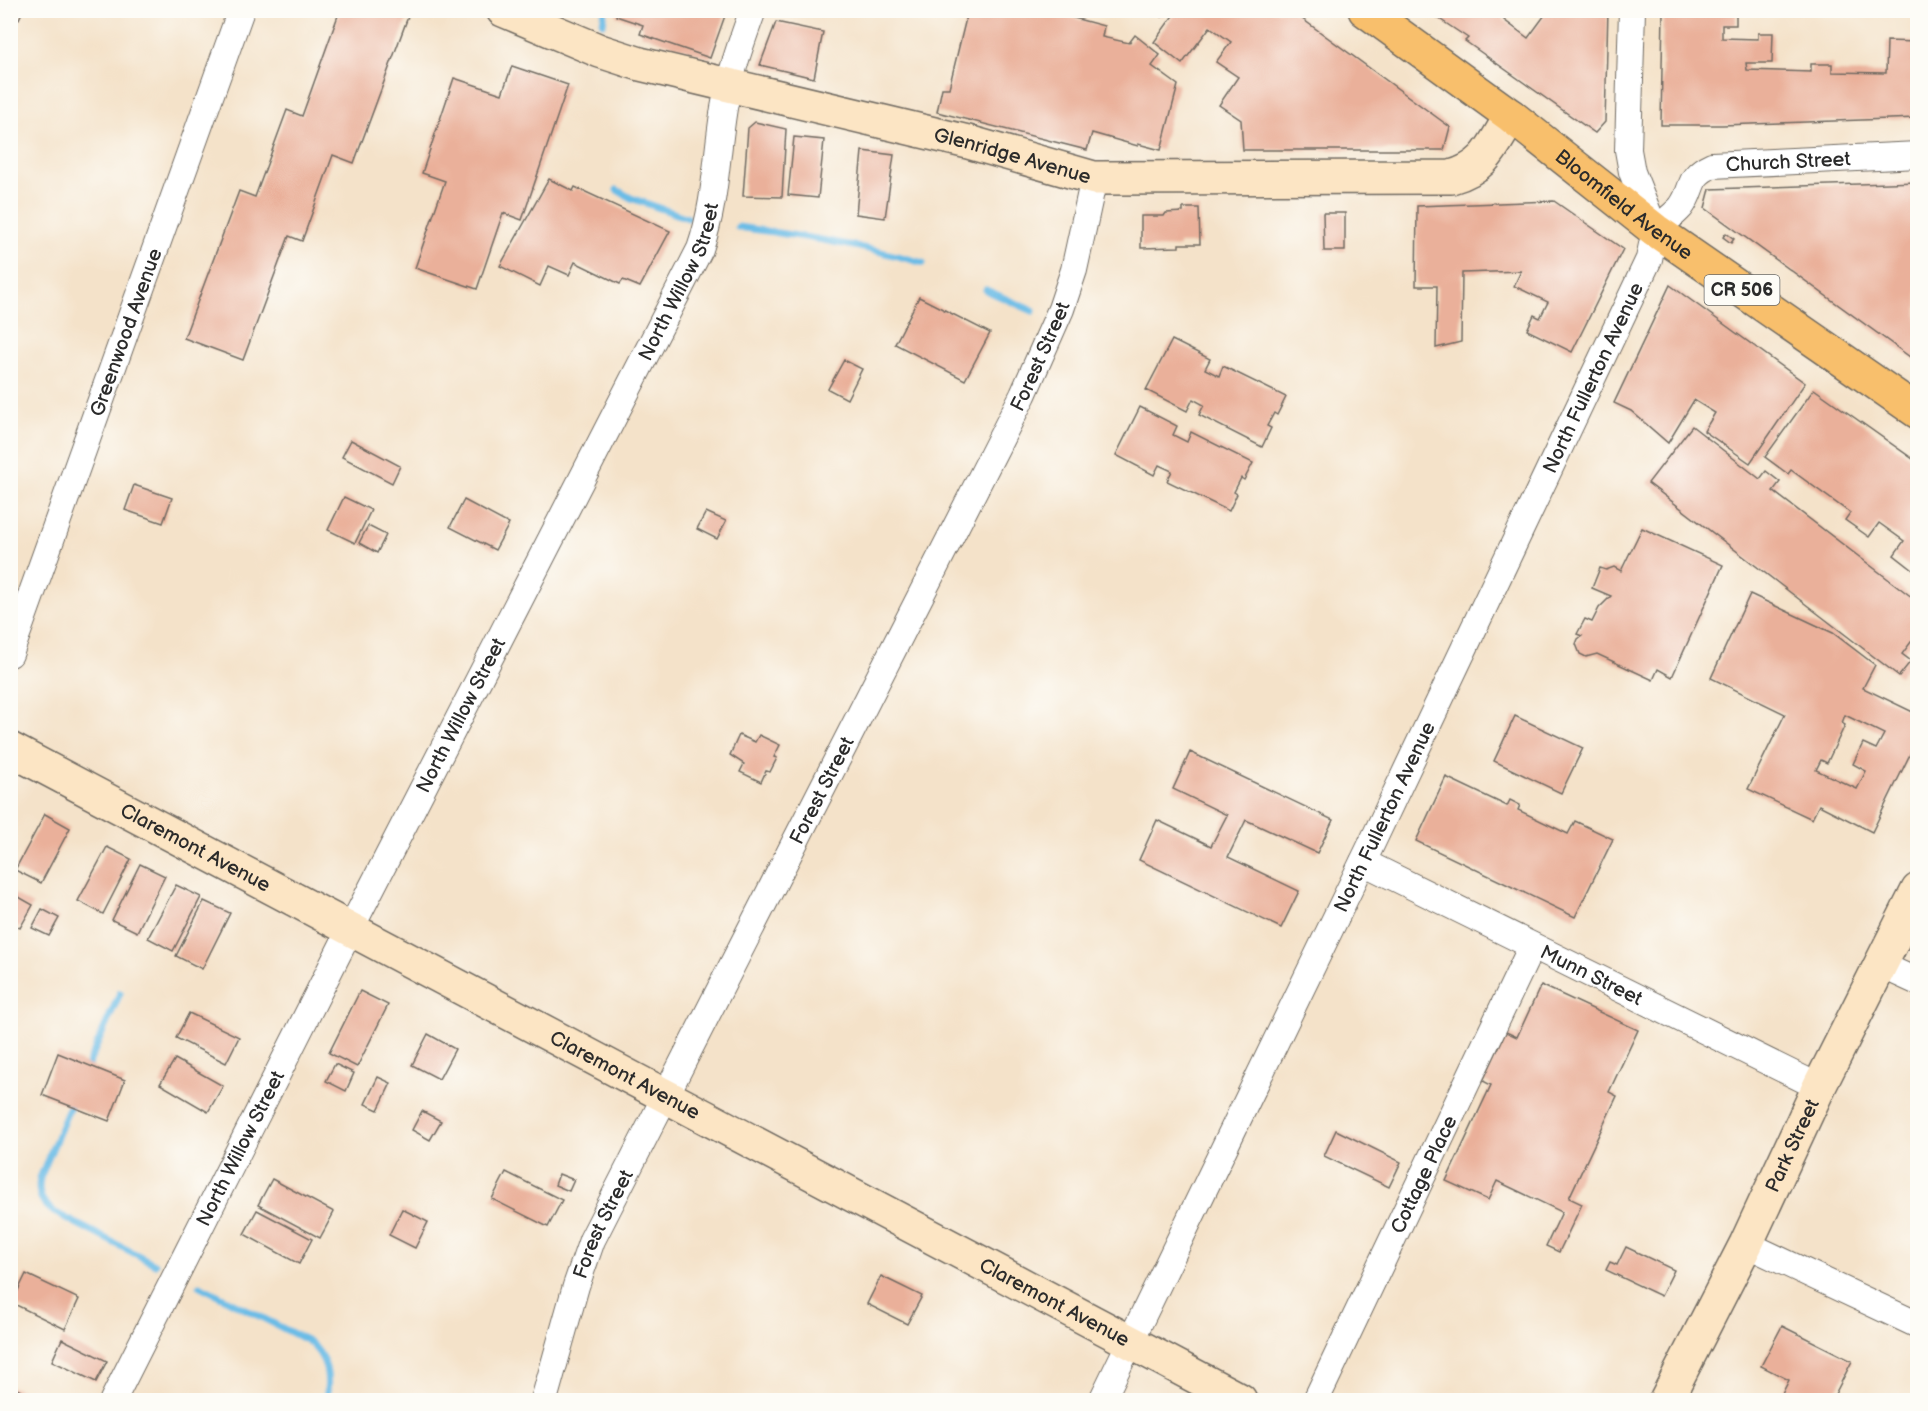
<svg xmlns="http://www.w3.org/2000/svg" width="1928" height="1411" font-family="'Balsamiq Sans',sans-serif">
  <style>
    .lines { fill: none; stroke-linecap: round; stroke-linejoin: round }
    .stream { stroke: #6bbce6; stroke-width: 7 }
    .building { fill: #eab09a; fill-rule: evenodd }
    .street-casing { stroke: #716b62; stroke-width: 28 }
    .secondary-casing { stroke: #716b62; stroke-width: 36 }
    .primary-casing { stroke: #716b62; stroke-width: 36 }
    .street { stroke: #fff; stroke-width: 26 }
    .secondary { stroke: #fce5c4; stroke-width: 33 }
    .primary { stroke: #f8bf6c; stroke-width: 33 }
    .labels { text-anchor: middle; stroke-width: 5; stroke-linejoin: round; paint-order: stroke }
    .shield { fill: #fdfcf7; stroke: #6a6a68; stroke-width: 1.5 }
    .shield-label { font-size: 18px; font-weight: bold; fill: #2b2b2b }
    .street-label { font-size: 20px; fill: #2b2b2b; stroke: #fdfcf7 }
  </style>
  <rect width="100%" height="100%" fill="#fdfcf7"/>
  <filter id="ink" filterUnits="userSpaceOnUse"><feTurbulence type="fractalNoise" baseFrequency=".0167" numOctaves="2"/><feDisplacementMap in="SourceGraphic" scale="12" xChannelSelector="R" yChannelSelector="G"/><feConvolveMatrix kernelMatrix="1 2 1 2 8 2 1 2 1" color-interpolation-filters="sRGB"/></filter>
  <filter id="wash" filterUnits="userSpaceOnUse"><feTurbulence type="fractalNoise" baseFrequency=".008" numOctaves="4" result="noise"/><feDisplacementMap in="SourceGraphic" scale="24" xChannelSelector="R" yChannelSelector="G"/><feGaussianBlur stdDeviation="1.35" result="paint"/><feColorMatrix in="noise" values="0 0 0 0 0 0 0 0 0 0 0 0 0 0 0 0 0 1.4 0 .05"/><feComposite in="paint" operator="in"/></filter>
  <g filter="url(#wash)">
    <rect width="100%" height="100%" fill="#f4e2c9"/>
    <g class="lines">
      <g class="stream">
        <polyline points="603,23 605,10"/>
        <polyline points="617,190 631,198 688,218"/>
        <path d="M 738,227 C 801,236 862,245 923,263"/>
        <polyline points="986,290 1033,311"/>
        <polyline points="88,1065 120,993"/>
        <path d="M 70,1106 L 40,1178 C 37,1194 41,1202 54,1212 L 155,1264"/>
        <path d="M 200,1286 L 308,1341 C 328,1357 330,1377 326,1400"/>
      </g>
    </g>
    <g id="blocks">
      <g class="building">
        <polygon points="10,10 23,10 19,19 10,14"/>
        <polygon points="340,10 401,10 409,14 354,163 333,155 302,241 289,236 243,360 184,338 239,191 255,197 287,110 302,116"/>
        <polygon points="617,10 727,10 710,58 640,34 643,25 616,16"/>
        <polygon points="968,10 1044,10 1104,26 1102,37 1129,43 1135,35 1160,55 1152,66 1178,85 1161,150 1138,144 1138,146 1092,133 1087,150 937,112 942,88 949,88"/>
        <polygon points="1152,10 1166,10 1162,17"/>
        <polygon points="1177,10 1290,10 1450,127 1444,150 1243,150 1241,120 1219,105 1238,77 1216,62 1231,42 1210,27 1182,64 1154,42"/>
        <polygon points="1426,10 1501,10 1504,20 1528,38 1545,15 1523,14 1523,10 1608,10 1605,122 1595,133 1465,41 1468,38"/>
        <polygon points="1663,10 1736,12 1736,25 1722,25 1722,38 1758,39 1758,33 1773,33 1772,63 1746,63 1747,70 1811,72 1811,64 1832,64 1832,72 1886,73 1887,41 1917,42 1917,118 1722,125 1661,125"/>
        <polygon points="776,22 823,32 814,78 760,65"/>
        <polygon points="512,66 568,85 522,220 503,213 477,289 415,268 445,181 422,173 454,78 502,94"/>
        <polygon points="755,122 786,129 782,197 743,196 748,128"/>
        <polygon points="794,137 824,140 818,198 788,195"/>
        <polygon points="862,151 894,155 885,218 856,214"/>
        <polygon points="549,179 573,191 575,187 670,231 640,287 623,280 620,284 575,262 569,275 549,266 540,286 500,266"/>
        <polygon points="1917,182 1917,362 1705,208 1710,189"/>
        <polygon points="1554,201 1623,249 1572,352 1527,330 1534,315 1540,318 1548,302 1514,286 1521,271 1462,273 1461,342 1436,348 1437,286 1416,286 1417,206"/>
        <polygon points="1183,208 1199,208 1200,244 1179,244 1179,247 1141,248 1141,216 1164,216 1166,213 1183,212"/>
        <polygon points="1323,213 1345,213 1345,251 1324,251"/>
        <polygon points="1726,233 1734,239 1731,243 1723,237"/>
        <polygon points="1670,285 1805,383 1750,463 1704,431 1715,413 1694,400 1668,443 1631,411 1614,403"/>
        <polygon points="919,297 990,333 965,380 895,344"/>
        <polygon points="1172,340 1210,359 1205,369 1219,376 1223,366 1286,397 1277,415 1274,413 1267,426 1271,428 1262,447 1199,415 1204,405 1193,399 1187,411 1146,390"/>
        <polygon points="844,360 862,369 847,399 828,389"/>
        <polygon points="1814,389 1917,462 1917,573 1894,555 1904,541 1879,523 1869,537 1845,520 1850,513 1791,470 1788,474 1765,457"/>
        <polygon points="1140,407 1177,426 1173,435 1187,442 1191,432 1253,463 1244,480 1241,478 1234,492 1237,494 1229,511 1167,481 1172,471 1159,465 1154,475 1116,455"/>
        <polygon points="1692,426 1760,479 1766,471 1780,482 1773,491 1917,601 1917,634 1902,654 1911,661 1899,676 1648,483"/>
        <polygon points="351,440 400,466 392,483 342,457"/>
        <polygon points="134,485 172,498 163,523 125,510"/>
        <polygon points="344,497 371,510 355,543 328,530"/>
        <polygon points="464,500 509,524 495,550 450,527"/>
        <polygon points="706,512 726,521 717,539 697,529"/>
        <polygon points="368,526 386,535 377,553 359,543"/>
        <polygon points="1642,528 1723,565 1672,677 1658,669 1653,680 1597,654 1586,657 1580,654 1576,644 1578,639 1582,636 1577,634 1585,619 1592,622 1599,608 1611,596 1592,588 1600,568 1606,570 1614,567 1621,571"/>
        <path d="M 1750,594 L 1833,633 L 1875,665 L 1863,688 L 1917,714 L 1917,740 L 1872,832 L 1819,805 L 1812,819 L 1748,789 L 1785,714 L 1711,678 ZM 1845,715 L 1884,734 L 1876,749 L 1863,743 L 1853,764 L 1866,771 L 1857,789 L 1816,770 L 1821,760 L 1827,763 L 1845,725 L 1842,723 Z"/>
        <polygon points="1515,716 1583,748 1561,793 1494,761"/>
        <polygon points="739,735 755,742 759,735 780,745 774,757 777,758 770,772 766,771 761,782 740,772 744,764 730,755"/>
        <polygon points="1190,752 1333,820 1317,853 1246,820 1228,857 1299,891 1281,928 1139,860 1157,820 1211,846 1227,815 1173,789"/>
        <polygon points="1446,777 1507,806 1510,800 1520,805 1518,810 1568,834 1575,821 1613,839 1575,917 1416,841"/>
        <polygon points="45,814 70,828 41,883 15,870"/>
        <polygon points="107,847 131,859 103,914 78,901"/>
        <polygon points="140,864 165,876 137,932 112,920"/>
        <polygon points="176,885 201,897 173,951 148,938"/>
        <polygon points="10,892 33,905 20,928 10,922"/>
        <polygon points="204,901 230,913 202,969 176,956"/>
        <polygon points="42,909 59,918 49,936 32,928"/>
        <polygon points="1541,985 1638,1030 1609,1092 1617,1096 1569,1198 1582,1204 1559,1252 1546,1246 1562,1212 1497,1181 1488,1200 1446,1181 1491,1085 1483,1081 1506,1032 1517,1037"/>
        <polygon points="360,991 388,1005 357,1067 329,1053"/>
        <polygon points="189,1013 239,1037 226,1063 176,1038"/>
        <polygon points="428,1034 455,1049 439,1079 412,1065"/>
        <polygon points="58,1053 125,1080 109,1121 42,1095"/>
        <polygon points="175,1059 223,1086 208,1112 160,1084"/>
        <polygon points="335,1064 354,1073 346,1091 326,1081"/>
        <polygon points="378,1077 391,1083 378,1110 365,1104"/>
        <polygon points="422,1111 441,1121 430,1140 412,1130"/>
        <polygon points="1336,1130 1401,1162 1389,1187 1324,1156"/>
        <polygon points="506,1172 562,1200 548,1227 492,1199"/>
        <polygon points="559,1174 574,1180 569,1191 555,1185"/>
        <polygon points="272,1179 334,1212 320,1238 258,1205"/>
        <polygon points="402,1209 428,1222 415,1248 389,1235"/>
        <polygon points="257,1210 312,1239 299,1264 244,1234"/>
        <polygon points="1626,1247 1674,1270 1661,1296 1606,1270 1610,1262 1617,1265"/>
        <polygon points="26,1274 79,1299 65,1329 12,1303"/>
        <polygon points="881,1276 922,1296 907,1324 867,1304"/>
        <polygon points="1782,1326 1852,1361 1832,1400 1779,1400 1789,1380 1761,1366"/>
        <polygon points="62,1339 107,1361 96,1382 52,1361"/>
        <polygon points="10,1386 32,1396 30,1400 10,1400"/>
      </g>
    </g>
  </g>
  <g filter="url(#ink)">
    <use href="#blocks" fill-opacity="0" stroke="#716b62" stroke-width="1.5"/>
    <g class="lines">
      <defs>
        <g id="street">
          <polyline points="1632,10 1628,150 1632,172 1655,230"/>
          <path id="s1" d="M 1655,230 C 1663,223 1674,215 1681,207 C 1695,188 1686,177 1712,165 L 1918,155"/>
          <path id="s2" d="M 10,654 L 241,10"/>
          <path id="s3" d="M 1363,862 L 1819,1087"/>
          <polyline points="1881,965 1918,982"/>
          <polyline points="1746,1244 1918,1325"/>
          <path id="s4" d="M 113,1400 L 351,928 L 700,249 C 716,203 716,156 724,108 C 730,74 741,43 753,10"/>
          <path id="s5" d="M 544,1400 L 576,1286 L 592,1240 L 1023,395 L 1061,309 L 1074,270 L 1094,178"/>
          <path id="s6" d="M 1102,1400 L 1371,845 L 1649,259 L 1655,230"/>
          <path id="s7" d="M 1316,1400 L 1532,946"/>
        </g>
        <g id="secondary">
          <path id="s8" d="M 503,10 L 600,51 L 640,64 L 968,142 L 1094,178 L 1451,177 C 1487,167 1493,145 1511,116"/>
          <path id="s9" d="M 10,749 L 1240,1400"/>
          <path id="s10" d="M 1666,1400 L 1746,1244 L 1819,1087 L 1918,890"/>
        </g>
        <g id="primary">
          <path id="s11" d="M 1365,10 L 1511,116 L 1655,230 L 1918,412"/>
        </g>
      </defs>
      <use href="#street" class="street-casing"/>
      <use href="#secondary" class="secondary-casing"/>
      <use href="#primary" class="primary-casing"/>
      <use href="#street" class="street"/>
      <use href="#secondary" class="secondary"/>
      <use href="#primary" class="primary"/>
    </g>
  </g>
  <g class="labels">
    <rect class="shield" x="1704.5" y="275" width="75" height="30" rx="4.5"/>
    <g class="shield-label">
      <text x="1742" y="296">CR 506</text>
    </g>
    <g class="street-label">
      <text dy="7" stroke="none"><textPath href="#s8" startOffset="531">Glenridge Avenue</textPath></text>
      <text dy="7" stroke="none"><textPath href="#s1" startOffset="165">Church Street</textPath></text>
      <text dy="7" stroke="none"><textPath href="#s11" startOffset="324">Bloomfield Avenue</textPath></text>
      <text dy="7" stroke="none"><textPath href="#s4" startOffset="1254">North Willow Street</textPath></text>
      <text dy="7" stroke="none"><textPath href="#s2" startOffset="342">Greenwood Avenue</textPath></text>
      <text dy="7" stroke="none"><textPath href="#s5" startOffset="1158">Forest Street</textPath></text>
      <text dy="7" stroke="none"><textPath href="#s6" startOffset="1134">North Fullerton Avenue</textPath></text>
      <text dy="7" stroke="none"><textPath href="#s4" startOffset="768">North Willow Street</textPath></text>
      <text dy="7" stroke="none"><textPath href="#s5" startOffset="672">Forest Street</textPath></text>
      <text dy="7" stroke="none"><textPath href="#s6" startOffset="648">North Fullerton Avenue</textPath></text>
      <text dy="7" stroke="none"><textPath href="#s9" startOffset="210">Claremont Avenue</textPath></text>
      <text dy="7" stroke="none"><textPath href="#s3" startOffset="255">Munn Street</textPath></text>
      <text dy="7" stroke="none"><textPath href="#s9" startOffset="696">Claremont Avenue</textPath></text>
      <text dy="7" stroke="none"><textPath href="#s10" startOffset="284">Park Street</textPath></text>
      <text dy="7" stroke="none"><textPath href="#s4" startOffset="282">North Willow Street</textPath></text>
      <text dy="7" stroke="none"><textPath href="#s7" startOffset="250">Cottage Place</textPath></text>
      <text dy="7" stroke="none"><textPath href="#s5" startOffset="186">Forest Street</textPath></text>
      <text dy="7" stroke="none"><textPath href="#s9" startOffset="1182">Claremont Avenue</textPath></text>
    </g>
  </g>
  <rect width="1928" height="1411" fill="none" stroke="#fdfcf7" stroke-width="36"/>
</svg>
